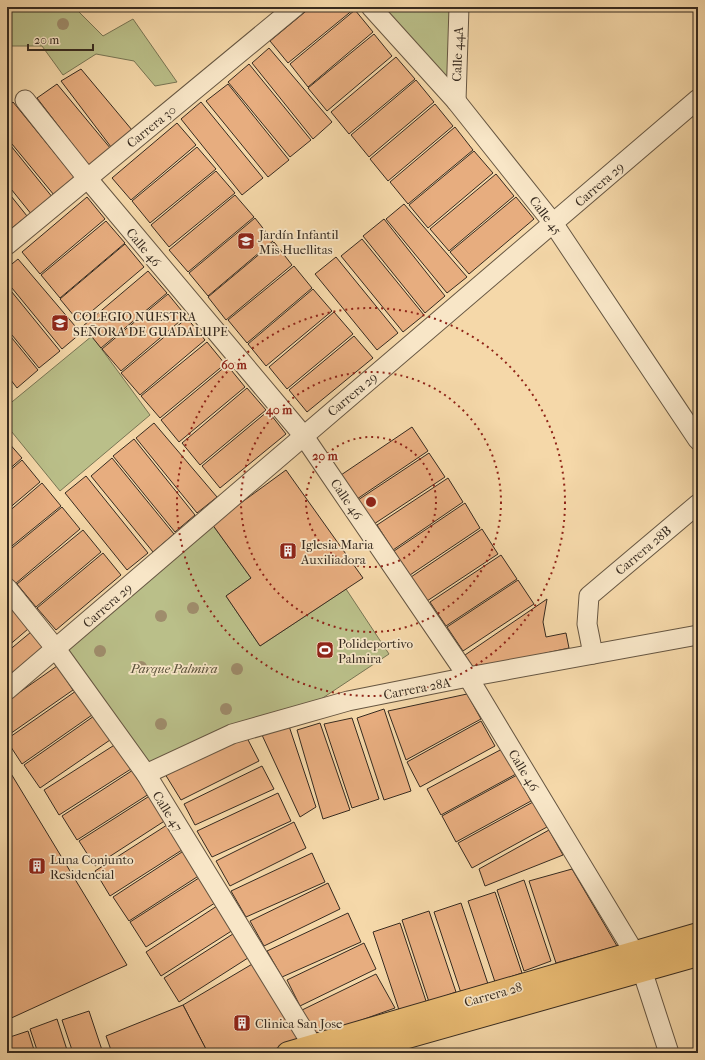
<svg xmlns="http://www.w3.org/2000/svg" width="705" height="1060" font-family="'IM FELL French Canon',serif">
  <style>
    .green { fill: #babf89; stroke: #787554 }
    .building { fill: #e7ad7f; stroke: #372b20 }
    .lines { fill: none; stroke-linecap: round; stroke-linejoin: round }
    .street-casing { stroke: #665642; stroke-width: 21 }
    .primary-casing { stroke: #372b20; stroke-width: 24 }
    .street { stroke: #f8e6c7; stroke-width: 19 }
    .primary { stroke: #eabc74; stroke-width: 22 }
    .tree { fill: #9f8d6c }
    .ring { fill: none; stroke: #8f2418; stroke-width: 2; stroke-dasharray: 2 4 }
    .labels { text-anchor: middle; stroke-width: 3.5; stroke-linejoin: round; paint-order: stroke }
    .street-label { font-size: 13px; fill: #372b20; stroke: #f8e6c7 }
    .poi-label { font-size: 13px; fill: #372b20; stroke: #f8e6c7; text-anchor: start }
    .park-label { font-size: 13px; font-style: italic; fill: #58503a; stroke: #f8e6c7 }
    .centre { fill: #8f2418; stroke: #f8e6c7; stroke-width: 2 }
    .ring-label { font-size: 12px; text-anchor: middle; font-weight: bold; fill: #8f2418; stroke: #f8e6c7; stroke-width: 3.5; stroke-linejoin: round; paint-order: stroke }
  </style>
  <rect width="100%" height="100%" fill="#f5d8a9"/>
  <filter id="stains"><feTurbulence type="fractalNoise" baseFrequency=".005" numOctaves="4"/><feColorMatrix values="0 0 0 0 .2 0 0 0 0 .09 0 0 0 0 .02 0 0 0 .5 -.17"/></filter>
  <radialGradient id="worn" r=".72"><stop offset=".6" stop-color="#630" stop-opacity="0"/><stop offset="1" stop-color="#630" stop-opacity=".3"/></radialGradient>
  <g class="green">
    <polygon points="7,7 74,7 103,36 133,19 177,82 155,86 134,61 96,54 63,75 42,46 7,46"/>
    <polygon points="379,7 452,7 450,86"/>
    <polygon points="92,336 150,415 60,491 7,426 7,406"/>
    <polygon points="212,524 251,578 226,596 260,646 346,589 389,654 303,711 146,774 56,649"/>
  </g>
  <g class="building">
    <polygon points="311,7 353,7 354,9 288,63 270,41"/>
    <polygon points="355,10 373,32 308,87 290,64"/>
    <polygon points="374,34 392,56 327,111 308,88"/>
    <polygon points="269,48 332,122 313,139 252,63"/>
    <polygon points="396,57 415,79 349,134 331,112"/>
    <polygon points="249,64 311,140 290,157 228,82"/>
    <polygon points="81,69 132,130 111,147 61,81"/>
    <polygon points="416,80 434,102 369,157 351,135"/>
    <polygon points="57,84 111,149 90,167 37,98"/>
    <polygon points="228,84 289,160 268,177 206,101"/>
    <polygon points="13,102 75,178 54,195 7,138 7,107"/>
    <polygon points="201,102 263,178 242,195 181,119"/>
    <polygon points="435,104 453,126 388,181 370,159"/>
    <polygon points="177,123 196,145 131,200 112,178"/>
    <polygon points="455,127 473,150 408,204 390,182"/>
    <polygon points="7,141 53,198 32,215 7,184"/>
    <polygon points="197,147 216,169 150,223 132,201"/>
    <polygon points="474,151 493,173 428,228 409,205"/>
    <polygon points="216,171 235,193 169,247 151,225"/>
    <polygon points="496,174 514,196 449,251 430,229"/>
    <polygon points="7,191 27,216 7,232"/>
    <polygon points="235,195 254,217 188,272 169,250"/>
    <polygon points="87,197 105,219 40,274 22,252"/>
    <polygon points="516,197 534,219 469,274 450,252"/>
    <polygon points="404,204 467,277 447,293 386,219"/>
    <polygon points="255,218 273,241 208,296 189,273"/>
    <polygon points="384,219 445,296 425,313 363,236"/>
    <polygon points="106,221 125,243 60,298 41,275"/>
    <polygon points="362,239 424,315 403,332 341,256"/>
    <polygon points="274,242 292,265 226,320 208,297"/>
    <polygon points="125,244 144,267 79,322 60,299"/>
    <polygon points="336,257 398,333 377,350 315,274"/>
    <polygon points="18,259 81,333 62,349 7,282 7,268"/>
    <polygon points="294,266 312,288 247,343 228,320"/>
    <polygon points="148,271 167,293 101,348 83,326"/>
    <polygon points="7,286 60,351 39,368 7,329"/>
    <polygon points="313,289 332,311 266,366 248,344"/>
    <polygon points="168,294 186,316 121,371 102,349"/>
    <polygon points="334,312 353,334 287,389 269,367"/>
    <polygon points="187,318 205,340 140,395 121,373"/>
    <polygon points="7,332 38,370 17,388 7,375"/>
    <polygon points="354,336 373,358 307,412 289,390"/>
    <polygon points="207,342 225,364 160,418 141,396"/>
    <polygon points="227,365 245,387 179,442 161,420"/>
    <polygon points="7,382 12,389 7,393"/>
    <polygon points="247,388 266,410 200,465 182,443"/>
    <polygon points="268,411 286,434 220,488 202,466"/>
    <polygon points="154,423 217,497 197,513 136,438"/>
    <polygon points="412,427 428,451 357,499 341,475"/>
    <polygon points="134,439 195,515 175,532 113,456"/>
    <polygon points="7,441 22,458 7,471"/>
    <polygon points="429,453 445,477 374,524 358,500"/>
    <polygon points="112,458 174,534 153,552 91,476"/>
    <polygon points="22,460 40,482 7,510 7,473"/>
    <polygon points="286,470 363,578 260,646 226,596 251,578 212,524"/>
    <polygon points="86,476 148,553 127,570 65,493"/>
    <polygon points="448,478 463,502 393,550 377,525"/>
    <polygon points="42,483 61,506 7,550 7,513"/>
    <polygon points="465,503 480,528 410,575 394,551"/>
    <polygon points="62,507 80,529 15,584 7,574 7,552"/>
    <polygon points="482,529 498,554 427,601 411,577"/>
    <polygon points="83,530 101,552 36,607 17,584"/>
    <polygon points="103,553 121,575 56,630 37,608"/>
    <polygon points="501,555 517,579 446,626 430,602"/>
    <polygon points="518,580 534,604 463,651 447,627"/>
    <polygon points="547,599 543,622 546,637 566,633 569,648 474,669 465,655"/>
    <polygon points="10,607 28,629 7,647 7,610"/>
    <polygon points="31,632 43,647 7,677 7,652"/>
    <polygon points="57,666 73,690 7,736 7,701"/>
    <polygon points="76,691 92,715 22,764 7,741 7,739"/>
    <polygon points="467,694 481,719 406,760 388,711"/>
    <polygon points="384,709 411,791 384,800 357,718"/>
    <polygon points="94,716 110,740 40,788 24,765"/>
    <polygon points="352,718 379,799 352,808 324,724"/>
    <polygon points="481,721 495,746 420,787 407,762"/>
    <polygon points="320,723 350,810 323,819 297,730"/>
    <polygon points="289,726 316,807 300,817 262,735"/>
    <polygon points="246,736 259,761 181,800 165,774"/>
    <polygon points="116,744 131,769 59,815 44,790"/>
    <polygon points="502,749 516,774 441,815 427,789"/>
    <polygon points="262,766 274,789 195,825 184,804"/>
    <polygon points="7,767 127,965 7,1020"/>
    <polygon points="133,770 149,794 77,840 62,816"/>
    <polygon points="517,775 531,801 456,842 442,816"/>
    <polygon points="278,793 291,821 212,857 197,831"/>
    <polygon points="151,795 166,820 95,866 79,841"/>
    <polygon points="533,802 547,827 472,868 458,843"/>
    <polygon points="294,822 306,848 230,886 216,861"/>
    <polygon points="167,825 182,850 110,896 95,871"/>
    <polygon points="549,830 563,855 485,886 479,869"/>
    <polygon points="185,850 200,875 129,921 113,897"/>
    <polygon points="312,853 325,882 246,917 231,891"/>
    <polygon points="572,869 617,946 556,963 529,881"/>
    <polygon points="202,876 218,901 146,947 130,922"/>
    <polygon points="524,880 551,961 524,971 497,890"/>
    <polygon points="328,883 340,909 264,946 250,921"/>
    <polygon points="495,892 522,973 495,982 468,901"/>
    <polygon points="461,903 488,984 461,993 434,912"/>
    <polygon points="217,906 233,930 161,976 146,952"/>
    <polygon points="429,911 456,992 429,1002 402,920"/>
    <polygon points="348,913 361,942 282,977 267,951"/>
    <polygon points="400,923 427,1004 400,1013 373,932"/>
    <polygon points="236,932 251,956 179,1002 164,978"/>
    <polygon points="364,943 376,969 300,1006 287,980"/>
    <polygon points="254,963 303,1041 260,1053 208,1053 183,1005"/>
    <polygon points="376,974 395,1008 317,1036 300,1011"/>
    <polygon points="183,1005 208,1053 112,1053 106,1036"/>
    <polygon points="89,1011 103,1053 73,1053 62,1020"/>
    <polygon points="57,1019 68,1053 38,1053 30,1029"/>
    <polygon points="28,1031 35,1053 7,1053 7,1038"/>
  </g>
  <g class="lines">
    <defs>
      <g id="street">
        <polyline points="371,7 456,101 553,223 698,440"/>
        <polyline points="25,100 87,178 303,435 468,677 634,952"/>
        <polyline points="456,101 459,7"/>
        <polyline points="7,245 295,7"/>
        <polyline points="7,588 56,649 146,774 313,1046"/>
        <polyline points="593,654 587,624 589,596 698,504"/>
        <polyline points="7,690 698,99"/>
        <polyline points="146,774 232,734 348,701 468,677 698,635"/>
        <polyline points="642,970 669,1053"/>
      </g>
      <g id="primary">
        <polyline points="288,1053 698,934"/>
        <polyline points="351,1053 698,955"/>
      </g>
    </defs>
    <use href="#street" class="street-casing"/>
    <use href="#primary" class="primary-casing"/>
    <use href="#street" class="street"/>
    <use href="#primary" class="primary"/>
  </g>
  <g class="tree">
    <circle cx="63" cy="24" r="6"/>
    <circle cx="193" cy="608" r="6"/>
    <circle cx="161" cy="616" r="6"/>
    <circle cx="100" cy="651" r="6"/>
    <circle cx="141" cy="667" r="6"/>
    <circle cx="237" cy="669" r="6"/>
    <circle cx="226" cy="709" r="6"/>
    <circle cx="161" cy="724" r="6"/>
  </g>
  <g class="ring">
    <circle cx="371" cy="502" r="65"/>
    <circle cx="371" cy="502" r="130"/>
    <circle cx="371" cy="502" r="194"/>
  </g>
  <defs>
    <symbol id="school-square" viewBox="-11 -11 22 22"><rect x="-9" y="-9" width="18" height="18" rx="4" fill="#8f2418" stroke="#f8e6c7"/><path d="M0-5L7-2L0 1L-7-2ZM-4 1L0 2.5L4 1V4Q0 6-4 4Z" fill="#fff"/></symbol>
    <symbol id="building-square" viewBox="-11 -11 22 22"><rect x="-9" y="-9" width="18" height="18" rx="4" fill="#8f2418" stroke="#f8e6c7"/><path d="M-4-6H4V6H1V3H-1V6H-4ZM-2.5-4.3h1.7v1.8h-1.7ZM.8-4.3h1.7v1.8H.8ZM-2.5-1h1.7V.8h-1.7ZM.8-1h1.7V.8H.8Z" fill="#fff"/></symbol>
    <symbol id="stadium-square" viewBox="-11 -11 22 22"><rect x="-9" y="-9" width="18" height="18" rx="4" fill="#8f2418" stroke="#f8e6c7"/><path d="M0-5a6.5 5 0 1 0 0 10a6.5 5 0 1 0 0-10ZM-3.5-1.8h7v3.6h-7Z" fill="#fff"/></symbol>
  </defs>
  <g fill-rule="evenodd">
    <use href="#school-square" x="236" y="231" width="20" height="20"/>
    <use href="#school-square" x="50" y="313" width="20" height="20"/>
    <use href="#building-square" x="278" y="541" width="20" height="20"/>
    <use href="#stadium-square" x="315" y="640" width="20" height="20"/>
    <use href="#building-square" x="27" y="856" width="20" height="20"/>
    <use href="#building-square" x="232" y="1013" width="20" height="20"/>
  </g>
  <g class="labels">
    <g class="street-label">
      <text transform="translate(457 54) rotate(-88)" y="5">Calle 44A</text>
      <text transform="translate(151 126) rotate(-39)" y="5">Carrera 30</text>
      <text transform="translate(599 184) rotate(-41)" y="5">Carrera 29</text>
      <text transform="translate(546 215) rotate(53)" y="5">Calle 45</text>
      <text transform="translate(144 247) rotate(50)" y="5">Calle 46</text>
      <text transform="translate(352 394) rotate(-40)" y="5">Carrera 29</text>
      <text transform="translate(347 499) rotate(56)" y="5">Calle 46</text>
      <text transform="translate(643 550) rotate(-40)" y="5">Carrera 28B</text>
      <text transform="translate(107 605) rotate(-41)" y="5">Carrera 29</text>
      <text transform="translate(417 688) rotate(-11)" y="5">Carrera 28A</text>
      <text transform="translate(524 770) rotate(59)" y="5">Calle 46</text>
      <text transform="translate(168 811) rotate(58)" y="5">Calle 47</text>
      <text transform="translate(493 994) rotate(-16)" y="5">Carrera 28</text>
    </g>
    <g class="poi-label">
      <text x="259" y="239">Jardín Infantil<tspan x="259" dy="15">Mis Huellitas</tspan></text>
      <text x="73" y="321">COLEGIO NUESTRA<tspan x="73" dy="15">SEÑORA DE GUADALUPE</tspan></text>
      <text x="301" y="549">Iglesia Maria<tspan x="301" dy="15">Auxiliadora</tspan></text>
      <text x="338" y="648">Polideportivo<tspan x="338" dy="15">Palmira</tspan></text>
      <text x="50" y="864">Luna Conjunto<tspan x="50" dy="15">Residencial</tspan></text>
      <text x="255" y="1028">Clinica San Jose</text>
    </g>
    <g class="park-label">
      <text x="174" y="673">Parque Palmira</text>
    </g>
  </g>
  <circle cx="371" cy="502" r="6" class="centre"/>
  <g class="ring-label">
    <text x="234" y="369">60 m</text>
    <text x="279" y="414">40 m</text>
    <text x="325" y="460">20 m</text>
  </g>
  <rect width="705" height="1060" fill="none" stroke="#f5d8a9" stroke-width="24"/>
  <rect x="8" y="8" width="689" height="1044" fill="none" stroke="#372b20" stroke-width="2"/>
  <rect x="12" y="12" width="681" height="1036" fill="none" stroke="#372b20"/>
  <path d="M28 44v6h65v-6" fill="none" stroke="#372b20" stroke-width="2"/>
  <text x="34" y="44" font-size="12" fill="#372b20" stroke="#f8e6c7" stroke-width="3" paint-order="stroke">20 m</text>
  <rect width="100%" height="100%" filter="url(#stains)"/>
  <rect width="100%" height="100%" fill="url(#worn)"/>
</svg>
